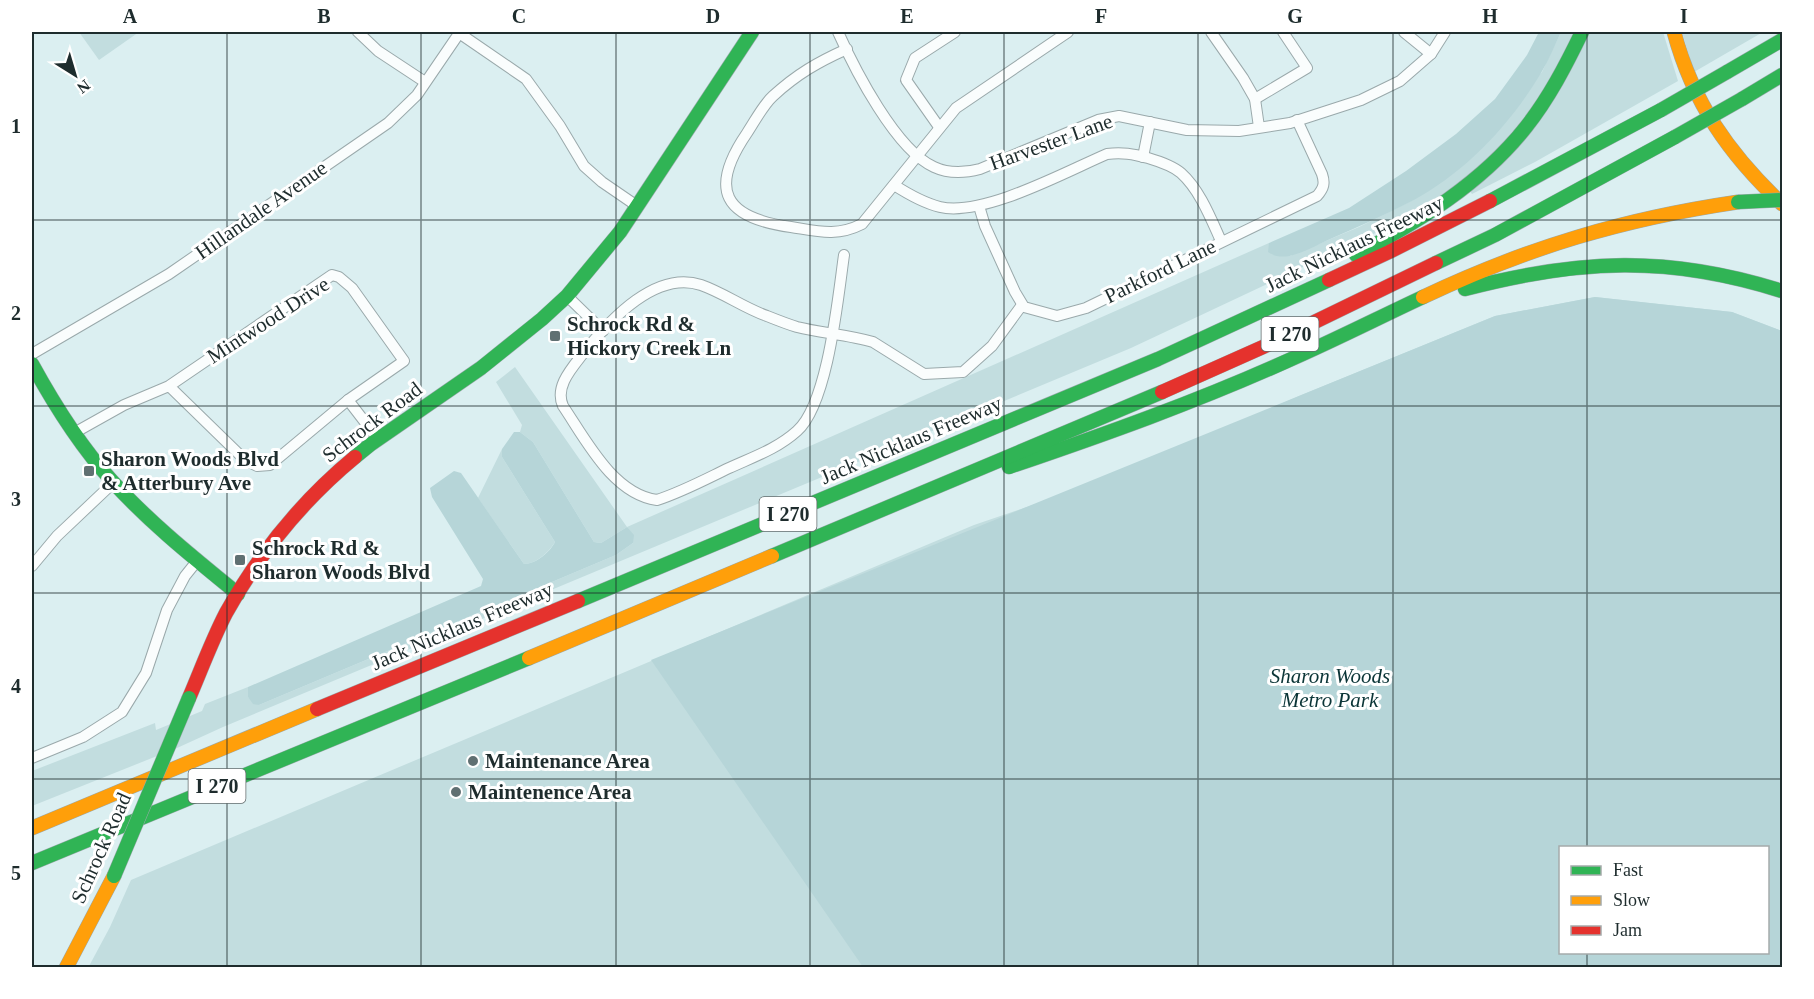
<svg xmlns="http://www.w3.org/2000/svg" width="1814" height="999" font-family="Georgia,serif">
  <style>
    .green { fill: #c2dddf; fill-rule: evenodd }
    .forest { fill: #b6d5d8; fill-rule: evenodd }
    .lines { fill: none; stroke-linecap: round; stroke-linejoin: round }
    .street-casing { stroke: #9aa9ab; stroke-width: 12 }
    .fast-casing { stroke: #9aa9ab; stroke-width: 15 }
    .slow-casing { stroke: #9aa9ab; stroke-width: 15 }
    .jam-casing { stroke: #9aa9ab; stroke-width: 15 }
    .street { stroke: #fafdfd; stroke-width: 10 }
    .fast { stroke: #30b455; stroke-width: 14 }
    .slow { stroke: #ff9f0a; stroke-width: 14 }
    .jam { stroke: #e5322d; stroke-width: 14 }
    .fast-bridge-casing { stroke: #9aa9ab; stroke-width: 15; stroke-linecap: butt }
    .fast-bridge { stroke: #30b455; stroke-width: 14 }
    .grid { fill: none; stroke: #1e2c2d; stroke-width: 1.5; stroke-opacity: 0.55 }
    .poi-dot { fill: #607072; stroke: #fff; stroke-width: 2 }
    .labels { text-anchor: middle; stroke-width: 6; stroke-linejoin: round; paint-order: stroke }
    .shield { fill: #fff; stroke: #626b6c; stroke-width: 1.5 }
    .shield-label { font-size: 20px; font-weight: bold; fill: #1e2c2d }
    .street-label { font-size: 21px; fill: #1e2c2d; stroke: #fff }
    .poi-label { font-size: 21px; font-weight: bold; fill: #1e2c2d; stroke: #fff; text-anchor: start }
    .park-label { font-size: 21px; font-style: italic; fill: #0b3537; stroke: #fff }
    .neatline { fill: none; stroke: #1e2c2d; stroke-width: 2 }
    .grid-label { font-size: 20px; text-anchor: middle; font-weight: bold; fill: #1e2c2d }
  </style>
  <rect width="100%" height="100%" fill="#dbeff1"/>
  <g class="green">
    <polygon points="79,32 139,32 99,60"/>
    <polygon points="1561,32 1578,32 1544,94 1485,164 1430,204 1384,229 1131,348 223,727 177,748 32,806 32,771 155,723 156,730 202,711 205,704 248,687 248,697 259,705 616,555 633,543 627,527 601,543 594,542 533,442 520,432 522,425 496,382 515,367 627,527 1269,243 1269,252 1290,256 1359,227 1413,200 1542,72"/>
    <polygon points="1590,32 1663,32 1678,81 1535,162 1472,194 1470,191"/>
    <polygon points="1682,32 1763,32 1694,72"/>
    <path d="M 1595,297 L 1732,312 L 1782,331 L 1782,967 L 88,968 L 110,927 L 131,880 L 974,525 L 1121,475 L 1299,396 L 1495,316 ZM 1560,848 L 1768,848 L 1768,952 L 1560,952 Z"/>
    <path d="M 502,449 L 502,457 L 555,542 C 549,552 536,564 524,564 L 478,498 Z"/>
  </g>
  <g class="forest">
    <path d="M 1539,32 L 1561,32 C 1555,45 1549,60 1541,73 C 1510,125 1466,172 1412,201 C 1385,215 1356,228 1328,240 C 1312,247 1285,265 1268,252 L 1269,243 L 1349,208 L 1406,171 L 1456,134 L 1495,99 L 1527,55 Z"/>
    <path d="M 1595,297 L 1732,312 L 1782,331 L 1782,967 L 863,967 L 651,660 L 1495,316 ZM 1560,848 L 1768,848 L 1768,952 L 1560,952 Z"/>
    <path d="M 514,432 L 520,432 L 533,442 L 594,542 L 601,543 L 627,527 L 634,535 L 633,543 L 616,555 L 259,705 L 253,704 L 248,697 L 248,687 L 481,586 L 483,579 L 432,497 L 430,488 L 454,471 L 461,473 L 524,564 C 536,564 550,552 555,542 L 502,457 L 502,449 Z"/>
  </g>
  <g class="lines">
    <defs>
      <g id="street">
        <polyline points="358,32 378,51 425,82"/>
        <path d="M 838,32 C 855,70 896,150 934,167 C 949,174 965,173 980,169 L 1098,120 L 1119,116 L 1187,130 L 1239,131 L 1290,123 L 1361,100 L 1400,81 L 1431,54 L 1445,32"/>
        <polyline points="1211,32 1243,78 1255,99 1259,127"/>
        <polyline points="1404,32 1431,54"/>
        <polyline points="459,33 526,79 560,126 584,166 602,182 637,206"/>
        <path d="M 847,49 C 818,62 797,74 773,96 C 763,105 755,121 747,133 C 708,190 724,218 791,227 C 817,231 837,237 862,224 L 956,108 L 1068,32"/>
        <polyline points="1255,99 1307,68 1283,32"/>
        <polyline points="939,127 906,80 915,58 955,32"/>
        <polyline points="1143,157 1150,122"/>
        <path d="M 894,185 C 908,194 924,203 940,207 C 983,217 1065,172 1107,154 C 1122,152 1133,154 1148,158 C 1158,161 1173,166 1181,173 C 1200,190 1211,219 1221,241"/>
        <path d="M 979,206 L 985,226 L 1015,292 L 1024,307 L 1057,316 L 1086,308 L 1317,196 C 1324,188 1325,183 1322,174 L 1297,120"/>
        <path d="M 844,255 C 838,297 828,404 797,431 C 777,449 753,457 729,468 C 706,479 682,492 657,500 C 613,494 586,440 563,406 C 554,386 573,367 585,351 C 611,319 656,270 701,285 C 724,293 744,308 767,316 C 777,320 787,324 797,327 C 822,333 849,335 873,342 L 924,374 L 963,372 L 992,346 L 1022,305"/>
        <polyline points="567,296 603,331"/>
        <polyline points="32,354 169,274 388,123 417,95 460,32"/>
        <polyline points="348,400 378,439"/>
        <polyline points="74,433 124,405 169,386 332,275 339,277 352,288 404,361 348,400 270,465 257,466 245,460 169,386"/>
        <polyline points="32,566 57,536 113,483"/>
        <polyline points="32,758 83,737 122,712 146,673 167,610 185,576 197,561"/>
      </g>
      <g id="fast">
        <polyline points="1727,72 1782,40"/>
        <polyline points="1742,99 1782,75"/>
        <polyline points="1490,201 1661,110"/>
        <path d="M 1356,255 C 1419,221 1481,184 1526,127 C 1549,98 1566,65 1582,32"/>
        <polyline points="1436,263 1495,235 1675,137"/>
        <path d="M 1465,289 C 1580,259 1668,255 1782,291"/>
        <path d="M 32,364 C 55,406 80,446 112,481 C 150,523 194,558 238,594"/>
        <polyline points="355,457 371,444 481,368 542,319 567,296 620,232 752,32"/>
        <path d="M 1009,467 C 1103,435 1196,402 1287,361 C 1333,341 1378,318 1423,297"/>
        <polyline points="772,556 1162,392"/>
        <polyline points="578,601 1158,359 1329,280"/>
        <polyline points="32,863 529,658"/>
      </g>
      <g id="slow">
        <path d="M 1674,32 C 1693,103 1729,154 1782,204"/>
        <path d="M 1423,297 C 1529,247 1623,219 1738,202"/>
        <polyline points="529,658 772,556"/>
        <polyline points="32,828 317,709"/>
        <polyline points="66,968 114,876"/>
      </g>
      <g id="jam">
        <polyline points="1329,280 1389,252 1490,201"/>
        <polyline points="1162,392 1263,347 1436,263"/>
        <path d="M 189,698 C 201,670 212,640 226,613 C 259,554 303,500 355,457"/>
        <polyline points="317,709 578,601"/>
      </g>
    </defs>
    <use href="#street" class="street-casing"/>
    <use href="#fast" class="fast-casing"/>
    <use href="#slow" class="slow-casing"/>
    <use href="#jam" class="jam-casing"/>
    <use href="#street" class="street"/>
    <use href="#fast" class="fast"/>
    <use href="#slow" class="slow"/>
    <use href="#jam" class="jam"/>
    <defs>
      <g id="fast-bridge">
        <polyline points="1661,110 1727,72"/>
        <polyline points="1675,137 1742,99"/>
        <polyline points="1738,202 1782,200"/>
        <polyline points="114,876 189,698"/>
      </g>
    </defs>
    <use href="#fast-bridge" class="fast-bridge-casing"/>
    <use href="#fast-bridge" class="fast-bridge"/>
  </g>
  <path class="grid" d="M 227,32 L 227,968M 421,32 L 421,968M 616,32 L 616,968M 810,32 L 810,968M 1004,32 L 1004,968M 1198,32 L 1198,968M 1393,32 L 1393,968M 1587,32 L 1587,848M 32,220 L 1782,220M 32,406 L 1782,406M 32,593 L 1782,593M 32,779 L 1782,779M 1587,952 L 1587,968"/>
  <g class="poi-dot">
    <rect x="549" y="330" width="12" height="12" rx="3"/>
    <rect x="83" y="465" width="12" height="12" rx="3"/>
    <rect x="234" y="554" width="12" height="12" rx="3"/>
    <circle cx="473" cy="761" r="6"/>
    <circle cx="456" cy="792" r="6"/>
  </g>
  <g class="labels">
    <g class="shield">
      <rect x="1261.5" y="317" width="57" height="34" rx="4.5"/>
      <rect x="759.5" y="497" width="57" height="34" rx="4.5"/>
      <rect x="188.5" y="769" width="57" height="34" rx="4.5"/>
    </g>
    <g class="shield-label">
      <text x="1290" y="341">I 270</text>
      <text x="788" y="521">I 270</text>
      <text x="217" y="793">I 270</text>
    </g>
    <g class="street-label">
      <text transform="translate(1051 142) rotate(-20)" y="7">Harvester Lane</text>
      <text transform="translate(261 210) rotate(-35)" y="7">Hillandale Avenue</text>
      <text transform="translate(1354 244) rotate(-26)" y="7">Jack Nicklaus Freeway</text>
      <text transform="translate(1160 271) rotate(-26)" y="7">Parkford Lane</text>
      <text transform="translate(268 320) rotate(-33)" y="7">Mintwood Drive</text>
      <text transform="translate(372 422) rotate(-37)" y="7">Schrock Road</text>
      <text transform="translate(911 440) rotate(-23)" y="7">Jack Nicklaus Freeway</text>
      <text transform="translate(462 626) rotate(-23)" y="7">Jack Nicklaus Freeway</text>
      <text transform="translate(101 848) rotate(-66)" y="7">Schrock Road</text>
    </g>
    <g class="poi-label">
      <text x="567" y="331">Schrock Rd &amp;<tspan x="567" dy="24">Hickory Creek Ln</tspan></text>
      <text x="101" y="466">Sharon Woods Blvd<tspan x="101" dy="24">&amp; Atterbury Ave</tspan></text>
      <text x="252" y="555">Schrock Rd &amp;<tspan x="252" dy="24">Sharon Woods Blvd</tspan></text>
      <text x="485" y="768">Maintenance Area</text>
      <text x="468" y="799">Maintenence Area</text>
    </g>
    <g class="park-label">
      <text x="1330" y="683">Sharon Woods<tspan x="1330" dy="24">Metro Park</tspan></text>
    </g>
  </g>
  <rect width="1814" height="999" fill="none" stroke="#ffffff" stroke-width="66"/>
  <rect x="1559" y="846" width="210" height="108" fill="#ffffff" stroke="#a5abab" stroke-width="1.5"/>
  <rect x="1571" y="866" width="30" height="9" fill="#30b455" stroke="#a5abab" stroke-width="1.5"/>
  <text x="1613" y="876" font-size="18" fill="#1e2c2d">Fast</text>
  <rect x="1571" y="896" width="30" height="9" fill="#ff9f0a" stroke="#a5abab" stroke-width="1.5"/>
  <text x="1613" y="906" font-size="18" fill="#1e2c2d">Slow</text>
  <rect x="1571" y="926" width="30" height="9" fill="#e5322d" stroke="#a5abab" stroke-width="1.5"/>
  <text x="1613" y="936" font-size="18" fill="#1e2c2d">Jam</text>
  <g transform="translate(75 75) rotate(143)" stroke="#ffffff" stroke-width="4.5" paint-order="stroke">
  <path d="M0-4.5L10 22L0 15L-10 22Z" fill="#1e2c2d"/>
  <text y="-9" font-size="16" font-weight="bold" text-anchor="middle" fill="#1e2c2d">N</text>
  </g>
  <rect x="33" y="33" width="1748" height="933" class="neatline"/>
  <g class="grid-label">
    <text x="130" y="23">A</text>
    <text x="324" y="23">B</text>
    <text x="519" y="23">C</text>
    <text x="713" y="23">D</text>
    <text x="907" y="23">E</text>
    <text x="1101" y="23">F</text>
    <text x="1295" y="23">G</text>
    <text x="1490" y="23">H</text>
    <text x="1684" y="23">I</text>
    <text x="16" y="133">1</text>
    <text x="16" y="320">2</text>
    <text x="16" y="506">3</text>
    <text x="16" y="693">4</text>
    <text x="16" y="880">5</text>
  </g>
</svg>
